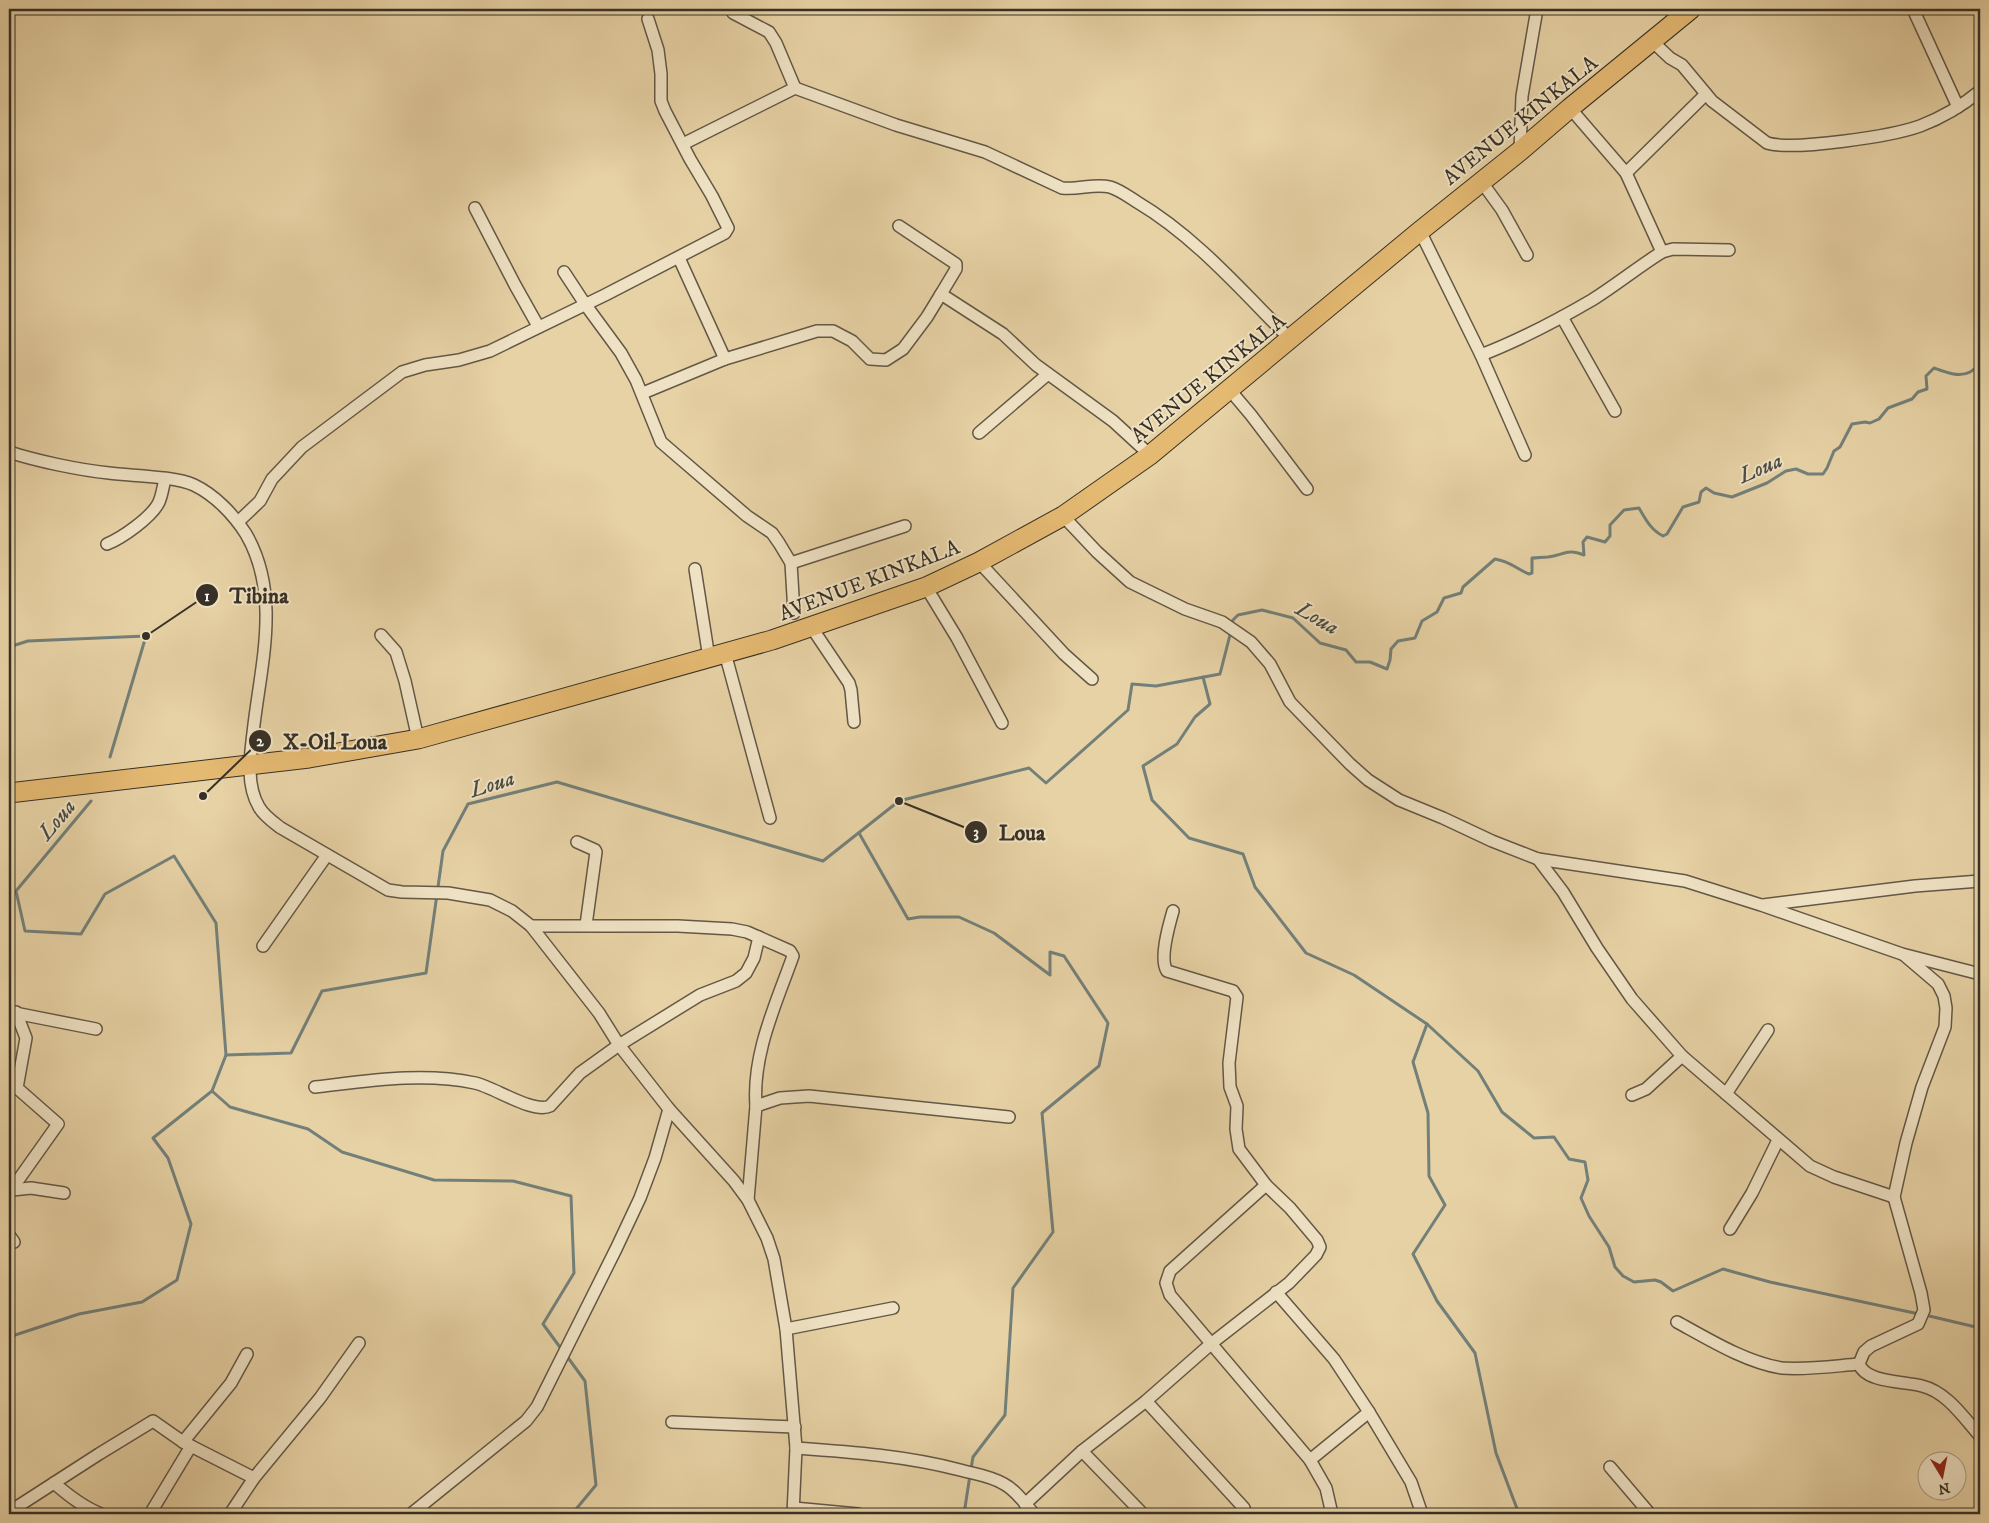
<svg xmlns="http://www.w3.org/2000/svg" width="1989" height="1523" font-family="'IM FELL DW Pica',serif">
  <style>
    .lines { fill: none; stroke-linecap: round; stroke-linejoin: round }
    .stream { stroke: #73807a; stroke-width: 3 }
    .minor-casing { stroke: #635846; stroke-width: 14 }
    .primary-casing { stroke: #373026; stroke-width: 21 }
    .minor { stroke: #efe2c4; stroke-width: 11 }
    .primary { stroke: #e4b972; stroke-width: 19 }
    .labels { text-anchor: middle; stroke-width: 4; stroke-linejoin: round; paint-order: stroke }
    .street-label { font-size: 21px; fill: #373026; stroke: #efe2c4 }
    .water-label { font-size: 22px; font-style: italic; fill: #4b4b42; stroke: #efe2c4 }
    .leader { fill: none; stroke: #373026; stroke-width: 2 }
    .callout-dot { fill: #373026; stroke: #efe2c4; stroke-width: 2 }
    .mark-label { font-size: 15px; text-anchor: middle; font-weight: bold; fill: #fff }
    .callout-label { font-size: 22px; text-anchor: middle; font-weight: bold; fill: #373026; stroke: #efe2c4; stroke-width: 4; stroke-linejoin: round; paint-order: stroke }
  </style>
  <rect width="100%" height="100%" fill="#e7d2a5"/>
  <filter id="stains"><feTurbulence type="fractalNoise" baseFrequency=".004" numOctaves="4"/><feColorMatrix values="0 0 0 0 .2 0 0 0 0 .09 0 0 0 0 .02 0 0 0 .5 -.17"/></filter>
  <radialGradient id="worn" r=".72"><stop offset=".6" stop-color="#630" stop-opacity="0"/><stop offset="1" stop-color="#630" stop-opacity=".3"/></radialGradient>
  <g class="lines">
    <g class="stream">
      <path d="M 1232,625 L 1233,620 L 1238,615 L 1262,610 L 1293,618 L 1320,643 L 1346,650 L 1356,662 L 1370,662 L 1387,669 L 1390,660 L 1391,649 L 1398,641 L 1415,638 L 1422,621 L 1437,612 L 1444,598 L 1461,593 L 1463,587 L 1495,559 C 1512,562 1514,568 1529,574 L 1532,573 L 1532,558 C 1537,558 1543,557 1548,557 C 1564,555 1567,548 1584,555 L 1583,542 L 1587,537 L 1605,542 L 1610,536 L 1610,525 L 1624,510 L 1639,508 C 1646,520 1651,530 1663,536 L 1667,534 L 1683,507 L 1699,502 L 1701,492 L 1706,488 L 1714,493 L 1732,497 L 1767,483 L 1786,471 L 1796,469 L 1808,474 L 1823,474 L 1827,468 L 1834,451 L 1840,447 L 1852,424 L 1865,422 L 1870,423 L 1879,419 L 1888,408 L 1912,399 L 1918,392 L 1927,389 L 1926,376 L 1934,368 C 1945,372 1959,378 1970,372 C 1975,369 1975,367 1980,367"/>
      <polyline points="9,647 28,641 146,636 110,757"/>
      <polyline points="1203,677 1210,704 1195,717 1177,744 1143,766 1152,800 1189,838 1243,854 1255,887 1306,953 1354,975 1427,1024 1413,1062 1428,1113 1429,1176 1445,1205 1413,1254 1437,1301 1475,1353 1496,1453 1519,1514"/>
      <polyline points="91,801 16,891 25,931 81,934 105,894 174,856 216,923 226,1055 291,1053 322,991 426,973 443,851 468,804 557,782 823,861 899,801 1029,768 1046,783 1128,710 1132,684 1156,686 1220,674 1231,631"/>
      <polyline points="859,833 908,919 920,917 959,917 994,933 1050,975 1050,952 1064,956 1108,1023 1099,1066 1042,1113 1053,1232 1013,1288 1005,1415 973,1457 971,1469"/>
      <polyline points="1427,1024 1478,1071 1502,1112 1534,1138 1554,1137 1569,1159 1585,1162 1588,1180 1581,1198 1589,1216 1609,1247 1615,1267 1623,1276 1634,1282 1655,1280 1661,1282 1673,1291 1723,1269 1770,1282 1919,1314"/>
      <polyline points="226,1055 212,1091 230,1107 308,1129 342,1152 434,1180 513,1181 571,1196 574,1273 543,1324 562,1350"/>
      <polyline points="1925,1315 1980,1328"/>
      <polyline points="9,1337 79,1314 142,1302 177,1280 191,1224 168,1158 153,1138 212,1091"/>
      <polyline points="566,1355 585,1381 596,1485 572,1514"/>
      <polyline points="964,1514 970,1475"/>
    </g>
    <defs>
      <g id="minor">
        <polyline points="1913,9 1958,107"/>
        <polyline points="733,13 769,32 776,43 795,88"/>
        <path d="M 1652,41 L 1670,58 L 1682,65 L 1712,101 L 1767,143 C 1794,151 1892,136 1920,126 C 1941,118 1963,105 1980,91"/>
        <path d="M 683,144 L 795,88 L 896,125 L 985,152 L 1062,188 C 1079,190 1094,183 1110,187 C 1120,190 1129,197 1137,202 C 1196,237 1242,291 1290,339"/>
        <polyline points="1520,151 1522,96 1537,9"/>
        <polyline points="1626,173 1706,94"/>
        <polyline points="1481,181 1502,210 1527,255"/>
        <polyline points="475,208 515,285 538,326"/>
        <polyline points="899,226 956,264 956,269 941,294"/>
        <polyline points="1420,231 1481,355 1525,455"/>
        <polyline points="1662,252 1673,249 1729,250"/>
        <polyline points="679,258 725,359"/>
        <polyline points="564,272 585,304 621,353 636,380 661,442 747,516 772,533 779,543 791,563 794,613"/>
        <polyline points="1562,317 1615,411"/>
        <path d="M 1481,355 C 1520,340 1556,321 1592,300 C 1616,285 1638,267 1662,252 L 1626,173 L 1570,108"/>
        <polyline points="1229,389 1251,415 1307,489"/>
        <polyline points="643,393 725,359 817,331 833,331 852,341 870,359 886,360 903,349 927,317 941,294 1003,334 1036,365 1113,421 1150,455"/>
        <polyline points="979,433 1048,374"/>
        <path d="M 9,452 C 37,461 79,470 109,473 C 132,476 174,476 194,485 C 215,495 234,515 246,534 C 282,596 260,667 253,733 C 250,757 246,785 259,807 C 264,816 273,822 281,828 L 388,890 L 402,892 L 448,893 L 490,900 L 512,911 L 531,926 L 599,1013 L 619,1045 L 669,1109 L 734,1181 L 748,1200 L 767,1238 L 774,1259 L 786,1329 L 796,1448 L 793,1514"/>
        <polyline points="1063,516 1097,552 1130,582 1185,609 1222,622 1251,642 1270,664 1290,702 1350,764 1368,780 1399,800 1443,818 1492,841 1538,859 1685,881 1761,905 1902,954 1980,974"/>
        <polyline points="238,522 260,501 272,479 302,447 402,372 425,365 459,360 490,351 605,295 725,233 728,228 712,196 690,159 665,111 661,101 661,74 658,50 648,19"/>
        <path d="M 107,544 C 122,538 152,517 159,502 C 162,495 163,487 165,479"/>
        <polyline points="979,562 1064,654 1092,679"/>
        <polyline points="791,563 905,526"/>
        <polyline points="695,569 709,658"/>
        <polyline points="926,587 957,638 1002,723"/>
        <polyline points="812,628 849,683 851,690 854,722"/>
        <polyline points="381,635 396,652 405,681 418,739"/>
        <polyline points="725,653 770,818"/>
        <polyline points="577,842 595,850 596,852 586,925"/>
        <polyline points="1538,859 1563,892 1597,948 1632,999 1682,1056 1810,1166 1834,1177 1894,1197"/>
        <polyline points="1763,905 1915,886 1980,881"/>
        <path d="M 531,926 L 678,926 L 732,929 L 747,932 L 790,951 L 793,956 C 776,1004 752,1054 756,1106"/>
        <polyline points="263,946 327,855"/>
        <path d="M 1904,955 L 1938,984 L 1944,996 L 1946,1008 L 1945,1027 L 1922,1087 L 1906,1143 L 1894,1197 L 1921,1293 L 1924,1310 L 1918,1324 L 1871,1346 L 1864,1352 L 1859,1364 C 1866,1383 1904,1381 1922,1386 C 1947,1392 1964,1418 1980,1436"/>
        <polyline points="10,1012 96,1029"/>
        <path d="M 315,1087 C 368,1081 422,1072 475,1083 C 494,1087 533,1114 550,1106 L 580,1073 L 619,1045 L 700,995 L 736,981 L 746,973 L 754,958 L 759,937"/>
        <polyline points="1726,1094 1768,1030"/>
        <polyline points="1632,1095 1646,1089 1682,1056"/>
        <polyline points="1266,1185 1170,1271 1166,1283 1170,1295 1310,1460 1326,1488 1332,1514"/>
        <polyline points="12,1190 31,1188 64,1193"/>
        <polyline points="9,1193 58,1124 17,1088 26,1038 16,1012"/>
        <polyline points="748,1200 756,1106 780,1098 809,1096 1009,1117"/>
        <polyline points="1730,1229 1752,1193 1778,1140"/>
        <polyline points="9,1235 14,1242"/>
        <polyline points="1276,1292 1334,1359 1369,1412 1411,1482 1422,1514"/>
        <path d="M 1677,1322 C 1708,1339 1747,1363 1782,1368 C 1807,1370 1834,1366 1859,1364"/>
        <polyline points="786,1329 893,1308"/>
        <polyline points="1146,1401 1244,1508"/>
        <polyline points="672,1422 795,1427"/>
        <polyline points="183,1442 231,1383 247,1354"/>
        <path d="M 796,1448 C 852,1452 907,1456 960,1470 C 975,1474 991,1476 1004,1484 C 1017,1491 1025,1504 1034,1514"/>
        <polyline points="1082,1451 1143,1514"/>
        <polyline points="1310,1460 1369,1412"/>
        <polyline points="1610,1467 1650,1514"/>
        <path d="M 54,1483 C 69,1496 83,1507 101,1514"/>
        <path d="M 1025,1504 L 1082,1451 L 1146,1401 L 1212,1343 L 1289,1283 L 1316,1255 L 1320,1247 L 1317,1240 L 1290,1208 L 1266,1185 L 1239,1149 L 1236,1129 L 1237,1106 L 1230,1087 L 1229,1063 L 1237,997 L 1233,991 L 1167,971 C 1159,959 1169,925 1173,911"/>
        <polyline points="794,1508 858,1514"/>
        <polyline points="9,1512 99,1454 153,1421 183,1442 254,1478"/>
        <polyline points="150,1514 191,1446"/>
        <polyline points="230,1514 254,1478 320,1398 359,1343"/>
        <polyline points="411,1514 526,1421 537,1407 616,1249 640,1198 655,1158 669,1109"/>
      </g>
      <polyline id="primary" points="9,793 309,758 418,739 772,640 926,587 979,562 1063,516 1150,455 1420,231 1520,151 1570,108 1691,9"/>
    </defs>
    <use href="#minor" class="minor-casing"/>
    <use href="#primary" class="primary-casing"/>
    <use href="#minor" class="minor"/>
    <use href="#primary" class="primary"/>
  </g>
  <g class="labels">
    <g class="street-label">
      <text transform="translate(1520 120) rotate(-39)" y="7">AVENUE KINKALA</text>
      <text transform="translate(1208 378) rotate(-39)" y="7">AVENUE KINKALA</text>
      <text transform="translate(869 580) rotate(-21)" y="7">AVENUE KINKALA</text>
    </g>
    <g class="water-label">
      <text transform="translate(1760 467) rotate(-23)" y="8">Loua</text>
      <text transform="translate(1318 617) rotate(30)" y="8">Loua</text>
      <text transform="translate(492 783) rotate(-17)" y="8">Loua</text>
      <text transform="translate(56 819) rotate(-50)" y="8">Loua</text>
    </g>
  </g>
  <path class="leader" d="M146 636L207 595M203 796L260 741M899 801L976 832"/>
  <g class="callout-dot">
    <circle cx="146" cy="636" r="5"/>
    <circle cx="203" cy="796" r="5"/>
    <circle cx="899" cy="801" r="5"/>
    <circle cx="207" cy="595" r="12"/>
    <circle cx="260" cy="741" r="12"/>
    <circle cx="976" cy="832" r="12"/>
  </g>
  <g class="mark-label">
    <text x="207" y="601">1</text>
    <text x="260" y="746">2</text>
    <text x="976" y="837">3</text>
  </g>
  <g class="callout-label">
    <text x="259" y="603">Tibina</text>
    <text x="335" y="749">X-Oil Loua</text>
    <text x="1022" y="840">Loua</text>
  </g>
  <rect width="1989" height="1523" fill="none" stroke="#e7d2a5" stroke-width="30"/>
  <rect x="10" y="10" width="1969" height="1503" fill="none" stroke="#373026" stroke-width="2.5"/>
  <rect x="15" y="15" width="1959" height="1493" fill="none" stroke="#373026"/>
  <g transform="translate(1942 1476) rotate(170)"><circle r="24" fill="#efe2c4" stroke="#a59b85"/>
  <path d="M0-4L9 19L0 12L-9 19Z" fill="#8f2418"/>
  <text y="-8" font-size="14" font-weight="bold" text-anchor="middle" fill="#373026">N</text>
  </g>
  <rect width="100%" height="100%" filter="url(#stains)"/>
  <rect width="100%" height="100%" fill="url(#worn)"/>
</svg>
